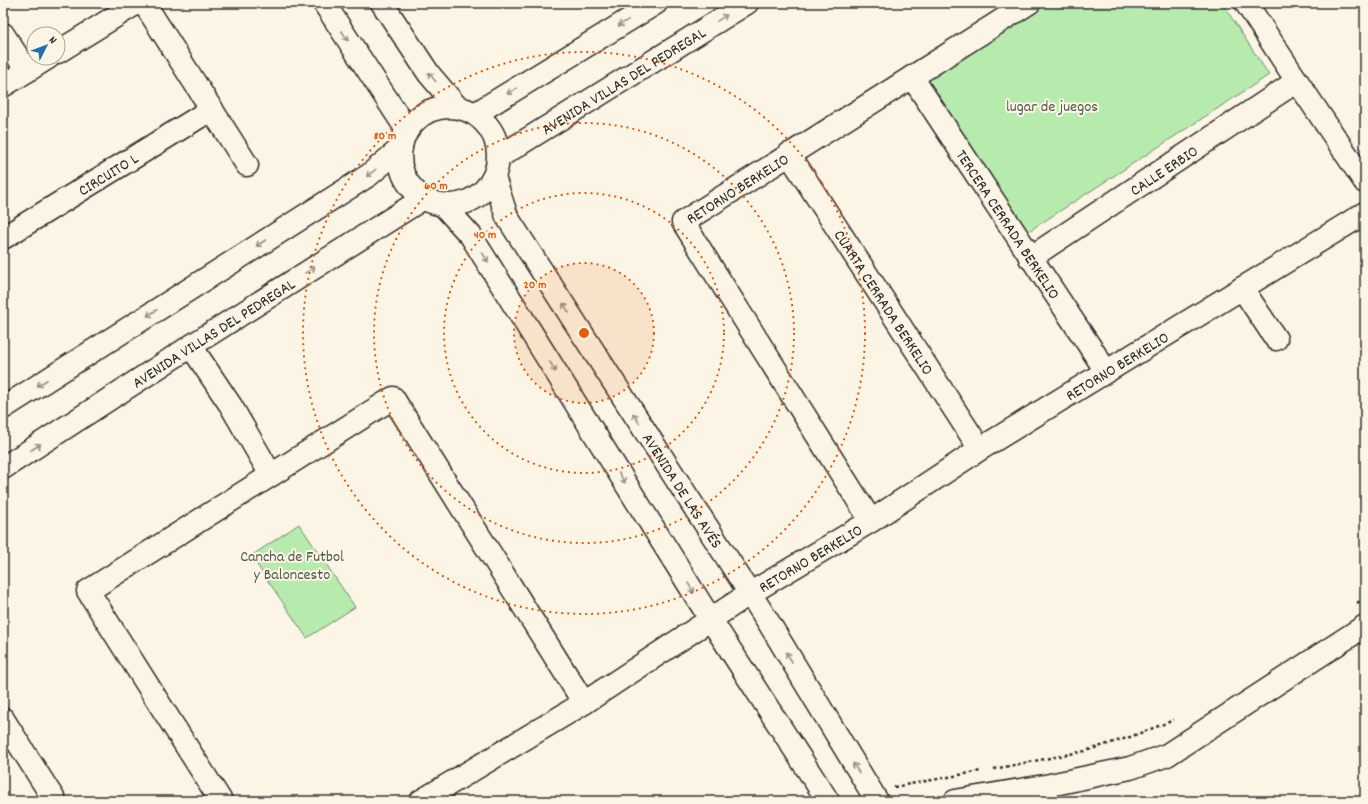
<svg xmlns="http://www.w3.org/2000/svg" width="1368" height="804" font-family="Dekko,sans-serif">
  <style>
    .green { fill: #b7ebad; stroke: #718b6c }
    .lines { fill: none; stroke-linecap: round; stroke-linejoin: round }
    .minor-casing { stroke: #2b2b2b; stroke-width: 25 }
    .tertiary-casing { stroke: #2b2b2b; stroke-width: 25 }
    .secondary-casing { stroke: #2b2b2b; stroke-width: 25 }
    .path { stroke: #2b2b2b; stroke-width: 2.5; stroke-dasharray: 3 3; stroke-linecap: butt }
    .minor { stroke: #fcf5e5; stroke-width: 22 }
    .tertiary { stroke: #fcf5e5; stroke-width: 22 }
    .secondary { stroke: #fcf5e5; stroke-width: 22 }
    .oneway { stroke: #949088 }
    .ring { fill: none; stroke: #e8590c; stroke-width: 2; stroke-dasharray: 2 4 }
    .labels { text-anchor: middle; stroke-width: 4; stroke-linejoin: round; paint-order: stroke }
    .street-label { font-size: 16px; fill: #2b2b2b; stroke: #fcf5e5 }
    .park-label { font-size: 16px; fill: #4e5b4c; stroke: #fcf5e5 }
    .centre { fill: #e8590c; stroke: #fcf5e5; stroke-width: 2 }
    .ring-label { font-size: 12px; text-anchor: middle; font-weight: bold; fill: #e8590c; stroke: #fcf5e5; stroke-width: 4; stroke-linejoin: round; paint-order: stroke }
  </style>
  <rect width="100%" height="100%" fill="#fcf5e5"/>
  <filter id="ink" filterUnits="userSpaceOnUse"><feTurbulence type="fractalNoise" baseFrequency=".025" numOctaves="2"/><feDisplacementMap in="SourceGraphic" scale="8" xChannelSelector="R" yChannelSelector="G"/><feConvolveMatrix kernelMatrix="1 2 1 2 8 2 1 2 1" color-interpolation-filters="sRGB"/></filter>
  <g filter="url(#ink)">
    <g class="green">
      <polygon points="1038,3 1222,3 1269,75 1023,235 923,76"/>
      <polygon points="299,524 355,607 307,638 251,556"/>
    </g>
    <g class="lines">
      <defs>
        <g id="minor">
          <polyline points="144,3 247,165"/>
          <polyline points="1246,3 1297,81 1365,182"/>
          <polyline points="3,34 27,71"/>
          <polyline points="58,52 137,3"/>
          <path id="s1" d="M 912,77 L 1106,371"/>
          <polyline points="3,86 48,58"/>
          <path id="s2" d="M 789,154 L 980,449"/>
          <path id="s3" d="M 3,238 L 212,109"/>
          <path id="s4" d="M 1030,258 L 1297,81"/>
          <polyline points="1242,288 1276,339"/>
          <polyline points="191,346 231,406 271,475"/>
          <path id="s5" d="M 871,521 L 683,222 L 1029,3"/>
          <polyline points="3,719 55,801"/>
          <polyline points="221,801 88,591 393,398 584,703"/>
          <path id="s6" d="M 421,801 L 584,703 L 749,594 L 871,521 L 980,449 L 1365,213"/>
        </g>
        <g id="tertiary">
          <polyline points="324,3 407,130"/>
          <polyline points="382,3 429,74 457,107"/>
          <circle cx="449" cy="156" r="49"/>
          <polyline points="475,114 656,3"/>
          <path id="s7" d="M 499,157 L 747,3"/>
          <path id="s8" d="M 494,177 L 507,217 L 769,623 L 877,801"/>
          <polyline points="443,205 471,236 711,620 828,801"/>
          <polyline points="3,408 369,175 401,148"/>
          <path id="s9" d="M 3,468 L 191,346 L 424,198"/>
        </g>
        <polyline id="secondary" points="955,801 1050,785 1130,768 1167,755 1365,626"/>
      </defs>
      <use href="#minor" class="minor-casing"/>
      <use href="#tertiary" class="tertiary-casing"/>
      <use href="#secondary" class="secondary-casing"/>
      <g class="path">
        <polyline points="1357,603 1365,598"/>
        <polyline points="994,769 1085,751 1130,737 1174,720"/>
        <polyline points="894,787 981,771"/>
      </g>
      <use href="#minor" class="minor"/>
      <use href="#tertiary" class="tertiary"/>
      <use href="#secondary" class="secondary"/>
    </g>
    <defs><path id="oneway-shaft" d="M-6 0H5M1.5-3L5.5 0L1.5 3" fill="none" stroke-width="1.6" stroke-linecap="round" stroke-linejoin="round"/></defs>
    <g class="oneway">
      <use href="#oneway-shaft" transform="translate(722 18) rotate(-32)"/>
      <use href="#oneway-shaft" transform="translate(623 23) rotate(148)"/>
      <use href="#oneway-shaft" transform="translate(345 36) rotate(57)"/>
      <use href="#oneway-shaft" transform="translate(432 77) rotate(-129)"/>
      <use href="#oneway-shaft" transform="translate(512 91) rotate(148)"/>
      <use href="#oneway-shaft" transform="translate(371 173) rotate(142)"/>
      <use href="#oneway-shaft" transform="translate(261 243) rotate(147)"/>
      <use href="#oneway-shaft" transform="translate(485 257) rotate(58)"/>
      <use href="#oneway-shaft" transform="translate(310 270) rotate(-32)"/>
      <use href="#oneway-shaft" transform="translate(566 308) rotate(-123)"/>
      <use href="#oneway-shaft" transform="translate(152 313) rotate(147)"/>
      <use href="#oneway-shaft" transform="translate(553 367) rotate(58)"/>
      <use href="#oneway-shaft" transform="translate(42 383) rotate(147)"/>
      <use href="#oneway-shaft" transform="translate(636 418) rotate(-123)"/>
      <use href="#oneway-shaft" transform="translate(36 447) rotate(-33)"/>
      <use href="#oneway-shaft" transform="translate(622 478) rotate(58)"/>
      <use href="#oneway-shaft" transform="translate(691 588) rotate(58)"/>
      <use href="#oneway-shaft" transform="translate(789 657) rotate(-121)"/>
      <use href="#oneway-shaft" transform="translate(856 768) rotate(-121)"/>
    </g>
  </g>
  <circle cx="584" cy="333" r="70" fill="#e8590c" fill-opacity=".12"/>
  <g class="ring">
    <circle cx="584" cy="333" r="70"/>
    <circle cx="584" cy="333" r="140"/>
    <circle cx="584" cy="333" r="210"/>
    <circle cx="584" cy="333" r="281"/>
  </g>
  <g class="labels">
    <g class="street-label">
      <text dy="6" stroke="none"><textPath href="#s7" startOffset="146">AVENIDA VILLAS DEL PEDREGAL</textPath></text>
      <text dy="6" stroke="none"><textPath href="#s4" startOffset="160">CALLE ERBIO</textPath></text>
      <text dy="6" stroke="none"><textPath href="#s3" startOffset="123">CIRCUITO L</textPath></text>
      <text dy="6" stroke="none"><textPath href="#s5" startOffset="417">RETORNO BERKELIO</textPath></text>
      <text dy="6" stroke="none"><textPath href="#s1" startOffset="176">TERCERA CERRADA BERKELIO</textPath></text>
      <text dy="6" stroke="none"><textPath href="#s2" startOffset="176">CUARTA CERRADA BERKELIO</textPath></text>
      <text dy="6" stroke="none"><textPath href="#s9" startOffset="250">AVENIDA VILLAS DEL PEDREGAL</textPath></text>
      <text dy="6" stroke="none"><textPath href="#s6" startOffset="821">RETORNO BERKELIO</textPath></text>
      <text dy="6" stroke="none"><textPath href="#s8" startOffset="367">AVENIDA DE LAS AVÉS</textPath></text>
      <text dy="6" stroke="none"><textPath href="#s6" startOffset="459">RETORNO BERKELIO</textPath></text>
    </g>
    <g class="park-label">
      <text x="1052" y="111">lugar de juegos</text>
      <text x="292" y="561">Cancha de Futbol<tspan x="292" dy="18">y Baloncesto</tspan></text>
    </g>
  </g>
  <circle cx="584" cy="333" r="6" class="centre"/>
  <g class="ring-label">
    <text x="385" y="139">80 m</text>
    <text x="436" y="189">60 m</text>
    <text x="485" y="238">40 m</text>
    <text x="535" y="288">20 m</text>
  </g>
  <rect width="1368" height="804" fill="none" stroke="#fcf5e5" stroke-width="16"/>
  <rect x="8" y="8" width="1352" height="788" fill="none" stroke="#2b2b2b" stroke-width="1.5" filter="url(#ink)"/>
  <g transform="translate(46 46) rotate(48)"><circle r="19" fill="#fcf5e5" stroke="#a8a49b"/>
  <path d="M0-3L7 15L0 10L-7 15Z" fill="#1f6fb2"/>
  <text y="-6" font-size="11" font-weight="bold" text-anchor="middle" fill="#2b2b2b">N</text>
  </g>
</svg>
